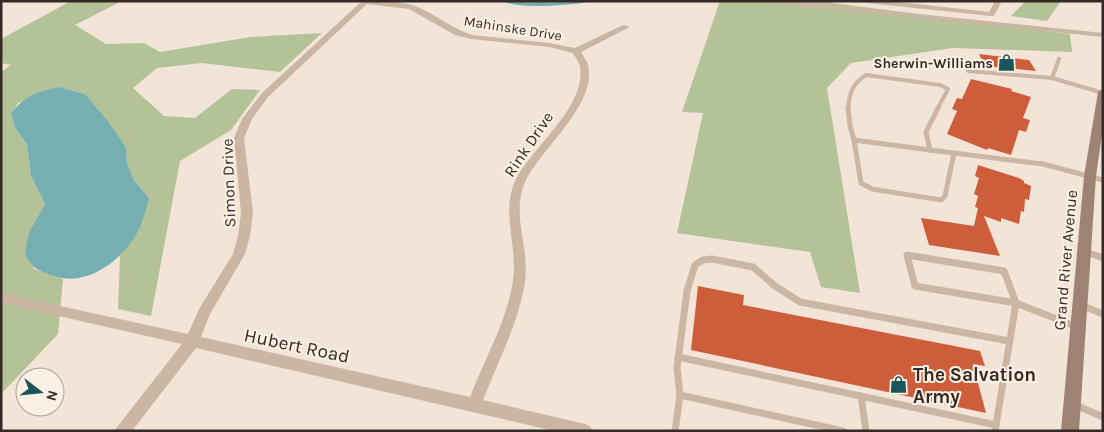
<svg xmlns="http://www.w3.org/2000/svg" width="1104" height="432" font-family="Karla,sans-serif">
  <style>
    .green { fill: #b4c297 }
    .water { fill: #75afb1 }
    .building { fill: #cd5d3b }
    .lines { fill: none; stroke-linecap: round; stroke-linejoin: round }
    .lane-far2 { stroke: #cbb5a3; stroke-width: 4 }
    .lane-far1 { stroke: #cbb5a3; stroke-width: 5 }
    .lane { stroke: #cbb5a3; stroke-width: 7 }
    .street { fill: #cbb5a3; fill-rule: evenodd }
    .secondary { fill: #9e8374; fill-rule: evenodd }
    .labels { text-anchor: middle; stroke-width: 4; stroke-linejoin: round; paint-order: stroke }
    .far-street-label { font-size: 14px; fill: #352a25; stroke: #faf0e4 }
    .far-poi-label { font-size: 14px; font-weight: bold; fill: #352a25; stroke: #faf0e4; text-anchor: end }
    .street-label { font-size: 16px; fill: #352a25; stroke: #faf0e4 }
    .near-street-label { font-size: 19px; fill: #352a25; stroke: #faf0e4 }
    .near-poi-label { font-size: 19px; font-weight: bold; fill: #352a25; stroke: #faf0e4; text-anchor: start }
  </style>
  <rect width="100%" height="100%" fill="#f2e5d7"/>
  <g class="green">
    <polygon points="71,1 122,1 75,25 106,44 144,43 160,52 251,37 322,33 280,72 202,63 157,68 133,88 164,116 195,118 232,89 260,90 231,130 180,161 151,316 118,309 120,256 139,228 149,198 134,180 127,163 126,147 108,121 85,94 60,87 18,103 11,114 15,128 27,144 31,176 45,204 29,232 34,269 63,279 58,334 1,394 1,72 11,65 1,63 1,39"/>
    <polygon points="720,1 818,1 1070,34 1072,52 953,48 851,63 827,88 860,293 821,287 810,252 677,233 703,113 682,112"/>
    <polygon points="1026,1 1061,1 1047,21 1011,16"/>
  </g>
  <g class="water">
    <path d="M 503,1 L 594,1 C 575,5 519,10 503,1 Z"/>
    <path d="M 60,87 L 85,94 L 108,121 L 126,147 L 127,163 L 134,180 L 149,198 C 146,208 144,218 140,227 C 126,258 88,288 54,276 C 37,270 34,270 25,254 L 29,232 L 45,204 L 31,176 L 27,144 L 15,128 L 11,114 C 23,96 39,91 60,87 Z"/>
  </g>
  <g class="building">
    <polygon points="979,54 1029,60 1036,71 985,66"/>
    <polygon points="971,79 1012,89 1011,91 1031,97 1023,118 1030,120 1026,132 1019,130 1011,155 988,148 987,150 947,134 957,111 952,109 957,98 962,99"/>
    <polygon points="978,165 1019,178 1024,181 1024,183 1031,186 1029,200 1025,199 1024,212 1021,211 1019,224 1001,218 1001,222 984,216 1000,256 929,245 921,218 974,226 978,208 975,207 978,196 974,194 979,178 975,176"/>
    <polygon points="698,286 744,295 743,305 980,351 985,366 973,364 986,413 691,350"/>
  </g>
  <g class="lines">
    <g class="lane-far2">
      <polyline points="963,60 968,71 1052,78 1103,93"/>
      <polyline points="1052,78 1059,59"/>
      <path d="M 848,110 C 849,94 852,84 866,75 L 940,85 L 948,89 L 937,110"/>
    </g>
    <g class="lane-far1">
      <polyline points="848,108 850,126 854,140 930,150"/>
      <polyline points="854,140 861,183 872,189 941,200 945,196 954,153"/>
      <polyline points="930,150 1043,164 1103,180"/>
      <polyline points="930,150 926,132 938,108"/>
    </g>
    <g class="lane">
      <polyline points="1086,252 1103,258"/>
      <polygon points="907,255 1004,271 1016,303 915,286"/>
      <polyline points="1016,303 1077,327"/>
      <polyline points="1081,305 1103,314"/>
      <polyline points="678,357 996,425"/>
      <polyline points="680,395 677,368 687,291 695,265 703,260 712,259 753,267 775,286 800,302 1009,341"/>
      <polyline points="861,396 866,431"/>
      <polyline points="1075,405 1103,417"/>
      <polyline points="675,431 680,395 843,431"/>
      <polyline points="995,431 1016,303"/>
    </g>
    <g class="street">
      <path d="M 362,1 C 378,1 396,0 412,5 C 433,12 450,28 472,35 L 549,43 L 575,48 L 623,25 L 630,27 L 581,52 C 583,56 587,61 588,65 C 598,103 541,149 526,180 C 510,214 530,247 525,281 C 519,322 498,362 483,400 L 585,424 L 590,426 L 593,431 L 554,431 L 196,348 L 132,431 L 114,431 L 182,344 L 1,303 L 1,293 L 188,334 L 199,309 L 233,254 L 238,236 L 241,213 L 234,138 L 242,119 L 262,93 ZM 367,4 L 409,9 L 455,35 L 471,39 L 549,47 L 573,53 C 575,57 579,62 580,66 C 587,106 532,147 516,179 C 500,212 518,245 513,280 C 508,319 484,360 470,397 L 201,337 L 210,314 L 245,254 L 250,236 L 253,213 L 244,138 L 252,119 L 268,97 Z"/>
      <polygon points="767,1 794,1 1103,33 1103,37 770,3"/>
      <polygon points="864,1 890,1 989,12 995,1 1002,1 994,16 991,16 867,3"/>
    </g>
    <polygon class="secondary" points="1103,89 1103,128 1096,176 1079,431 1061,431 1084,176 1098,92"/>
  </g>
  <defs>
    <symbol id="shop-bare" viewBox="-9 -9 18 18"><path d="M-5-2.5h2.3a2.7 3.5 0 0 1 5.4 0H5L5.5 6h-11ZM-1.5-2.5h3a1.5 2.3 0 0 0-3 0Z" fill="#195559" stroke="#faf0e4" stroke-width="2.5" paint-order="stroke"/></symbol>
  </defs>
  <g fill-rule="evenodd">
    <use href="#shop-bare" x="994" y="50" width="25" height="25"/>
    <use href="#shop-bare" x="886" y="372" width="25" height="25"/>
  </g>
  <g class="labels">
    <g class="far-street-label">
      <text transform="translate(513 28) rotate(9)" y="5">Mahinske Drive</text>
    </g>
    <g class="far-poi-label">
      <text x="993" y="68">Sherwin-Williams</text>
    </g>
    <g class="street-label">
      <text transform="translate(528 144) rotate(-56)" y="6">Rink Drive</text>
      <text transform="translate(228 183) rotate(-92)" y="6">Simon Drive</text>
      <text transform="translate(1065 260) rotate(-85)" y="6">Grand River Avenue</text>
    </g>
    <g class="near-street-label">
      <text transform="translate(297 345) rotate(12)" y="7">Hubert Road</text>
    </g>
    <g class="near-poi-label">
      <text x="913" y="381">The Salvation<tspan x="913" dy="22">Army</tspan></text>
    </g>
  </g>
  <rect width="1104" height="432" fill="none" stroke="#352a25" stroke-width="5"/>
  <g transform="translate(40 392) rotate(106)"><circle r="24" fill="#faf0e4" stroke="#aba198"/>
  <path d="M0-4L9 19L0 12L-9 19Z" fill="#195559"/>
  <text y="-8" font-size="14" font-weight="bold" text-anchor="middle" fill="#352a25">N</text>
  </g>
</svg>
